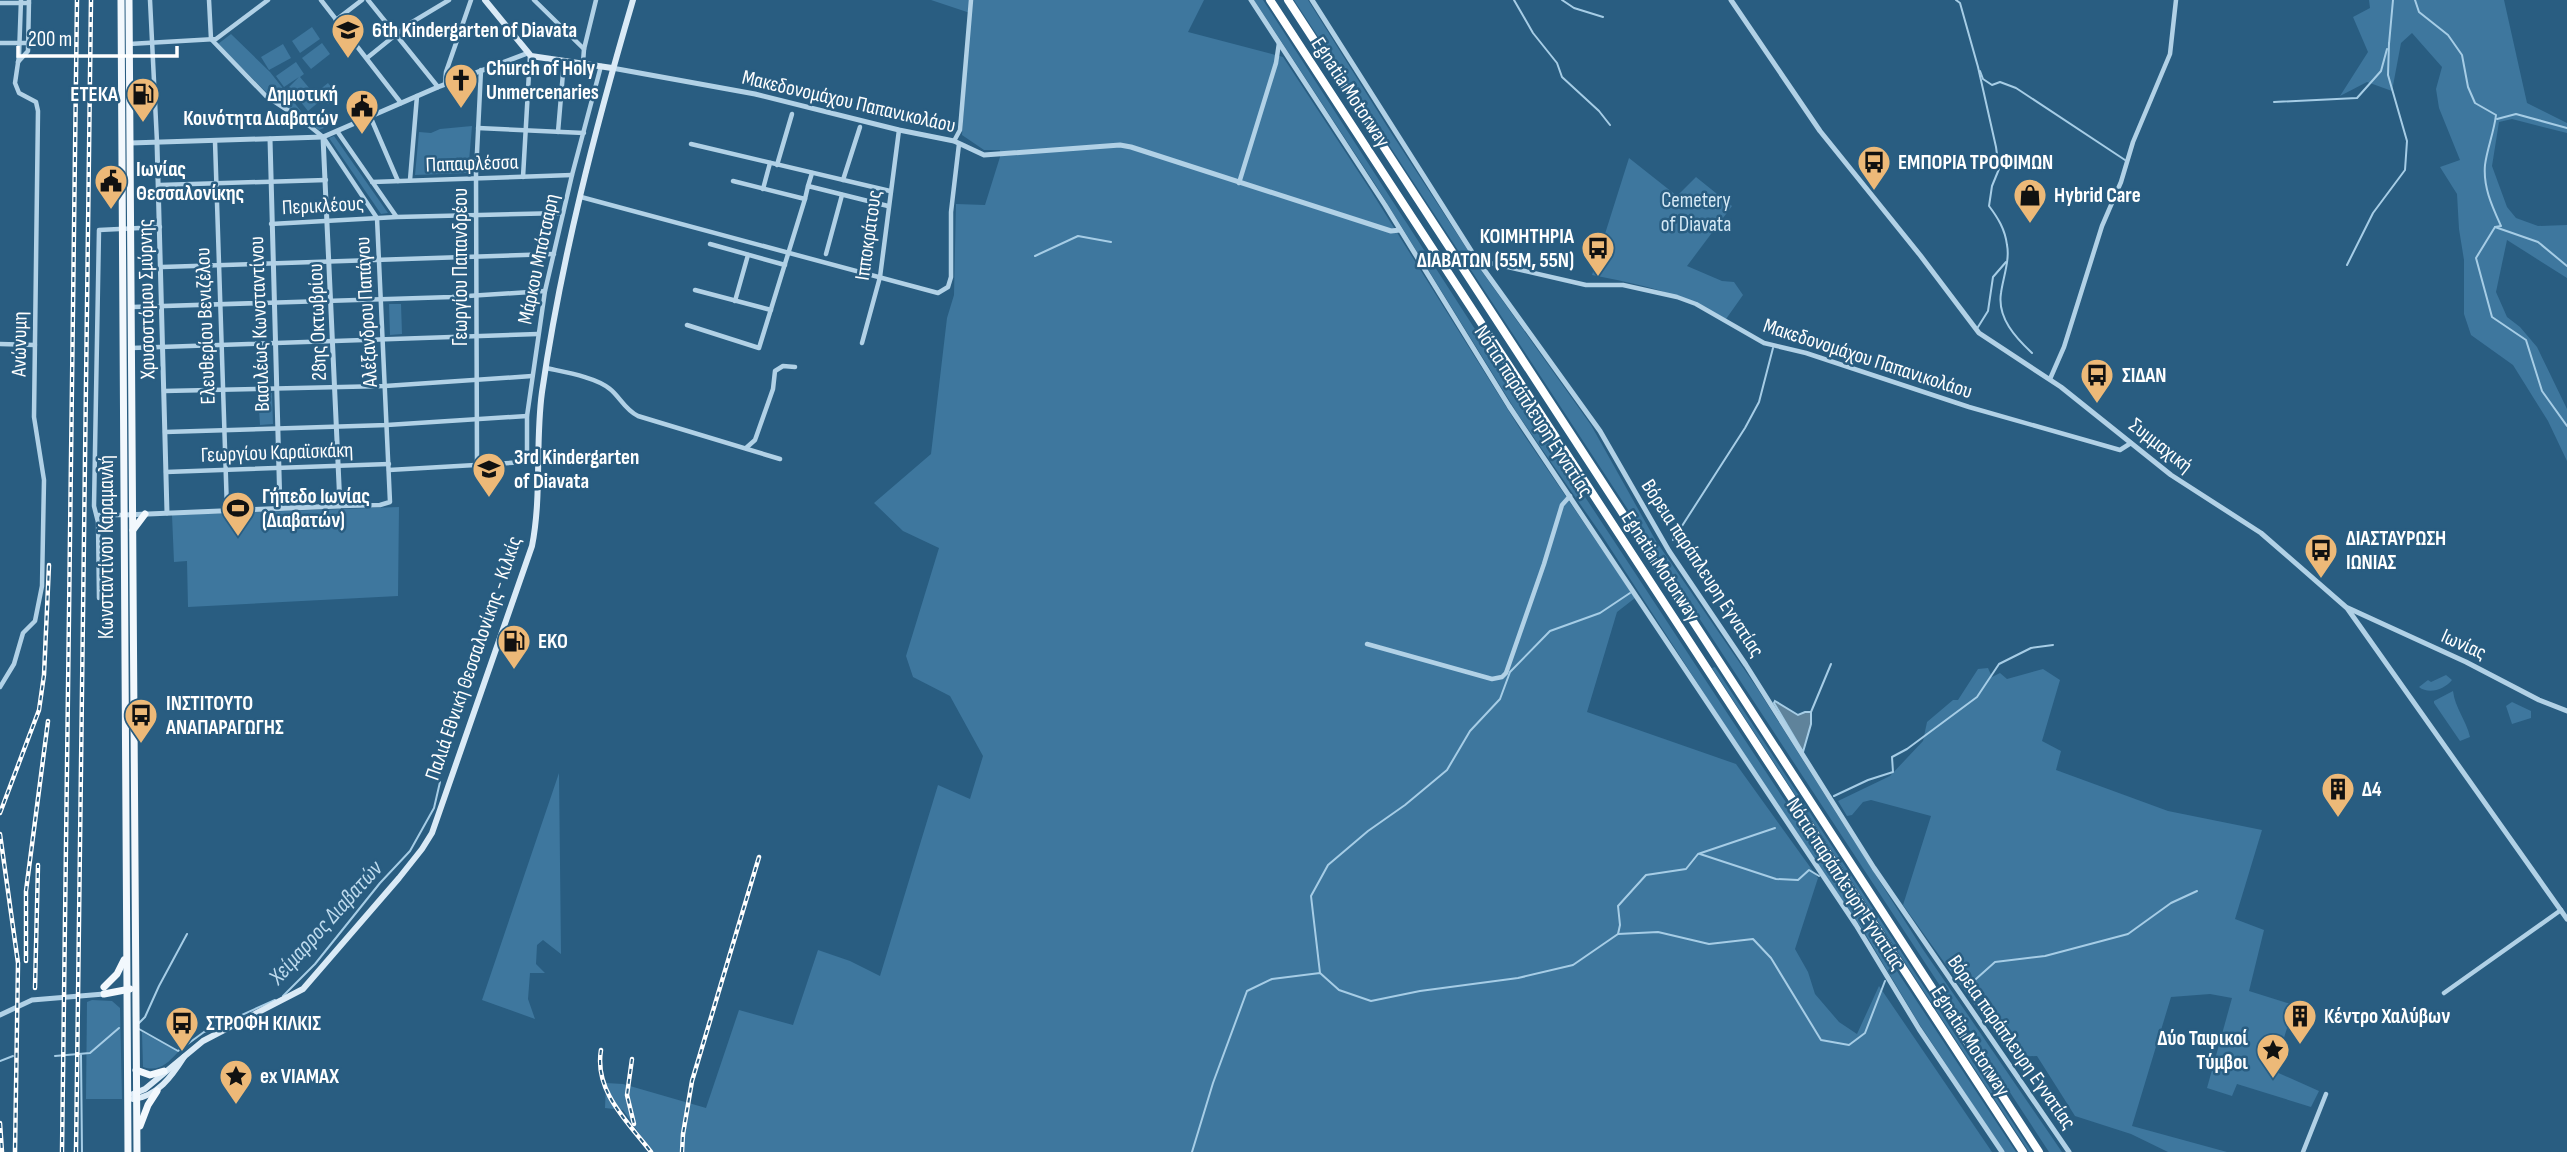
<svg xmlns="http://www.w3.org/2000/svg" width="2567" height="1152" font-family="'Sofia Sans Condensed',sans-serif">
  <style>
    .green { fill: #3e779e }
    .water { fill: #5f839b; stroke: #a6cde6; stroke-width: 2 }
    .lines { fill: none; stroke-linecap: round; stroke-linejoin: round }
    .stream { stroke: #a6cde6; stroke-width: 2 }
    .minor { stroke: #b1d1e6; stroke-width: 4.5 }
    .tertiary { stroke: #b1d1e6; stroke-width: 5 }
    .secondary { stroke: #daeaf6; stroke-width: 6 }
    .primary { stroke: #f2f8fd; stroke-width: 7 }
    .motorway { stroke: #fff; stroke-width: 8 }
    .rail-casing { stroke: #fff; stroke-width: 4.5 }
    .rail { stroke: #295d81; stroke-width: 2; stroke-dasharray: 5; stroke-linecap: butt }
    .labels { text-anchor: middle; stroke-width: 5; stroke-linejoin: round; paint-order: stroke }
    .poi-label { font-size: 21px; font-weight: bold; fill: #fff; stroke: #295d81; text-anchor: start }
    .street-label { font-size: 21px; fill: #fff; stroke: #295d81 }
    .park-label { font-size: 21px; fill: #d4e8f5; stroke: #295d81 }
    .water-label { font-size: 23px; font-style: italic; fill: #bddaed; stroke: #295d81 }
  </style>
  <rect width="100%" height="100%" fill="#295d81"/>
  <g class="green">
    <polygon points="931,0 1204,0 1188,32 1283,57 1371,191 1520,429 1635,598 1617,612 1587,712 1736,764 1818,878 1795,949 1808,972 1815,994 1839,1022 1857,1034 1879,986 1992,1152 652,1152 623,1110 605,1108 606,1083 623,1084 706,1108 739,1010 793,1025 818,950 850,961 880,976 938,785 970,799 983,756 950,696 913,677 906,656 939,548 903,531 874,503 931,454 947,318 954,295 956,204 985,205 1000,157 1000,150 984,150 962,135 970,13"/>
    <polygon points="1254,0 1263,0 1491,354 2016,1152 2004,1152 1918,1022 1863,930 1784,817 1603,537 1519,416 1375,184"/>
    <polygon points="1294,0 1308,0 1390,131 1478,266 1591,425 1656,541 1757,688 1922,948 2062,1152 2049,1152"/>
    <polygon points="2369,0 2504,0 2527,103 2567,123 2567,133 2512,119 2499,122 2492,166 2507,207 2516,218 2538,226 2567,225 2567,278 2507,240 2496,292 2507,317 2520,327 2537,347 2567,409 2567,461 2548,421 2513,365 2471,335 2464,314 2464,260 2459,229 2457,194 2440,167 2460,160 2439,108 2436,89 2442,67 2412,33 2401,43 2392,91 2367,82 2340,96 2368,52 2353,17 2370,8"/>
    <polygon points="312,27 320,39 300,53 292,41"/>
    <polygon points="231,34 270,72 304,115 311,111 324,128 319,130 268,94 218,44"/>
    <polygon points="322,43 330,54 311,69 302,58"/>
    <polygon points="283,44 291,58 269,70 261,57"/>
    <polygon points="296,62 304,74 300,77 320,101 308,111 289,87 299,77 284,87 276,76"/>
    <polygon points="328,83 338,96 328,104 318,91"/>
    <polygon points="472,126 468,173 415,175 419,132 431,133 440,129"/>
    <polygon points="334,136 388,213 381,214 329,138"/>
    <path d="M 1629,158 L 1677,196 L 1696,177 L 1732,206 L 1687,266 L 1722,281 L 1734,282 L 1743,295 L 1726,319 C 1685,294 1639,284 1592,275 Z"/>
    <polygon points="389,304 401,304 402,334 390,335"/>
    <polygon points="258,393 272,393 273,424 260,425"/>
    <polygon points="399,507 398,596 188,607 187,561 174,562 172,515"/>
    <polygon points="1715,667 2032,1152 2029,1152 1712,668"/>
    <polygon points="1988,668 1992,677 2000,673 2007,679 2043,669 2060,680 2042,741 2061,751 2056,770 2168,811 2262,830 2235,919 2264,930 2249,991 2294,1005 2274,1071 2319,1091 2311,1107 2237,1084 2232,1096 2207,1088 2232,998 2210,994 2171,997 2132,1126 2227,1152 2168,1152 2131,1134 2075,1116 2037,1056 2012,1057 1903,905 1931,816 1871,800 1863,802 1852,815 1847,816 1838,801 1890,776 1923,741 1927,722 1953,700 1958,700 1978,669"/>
    <path d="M 2446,675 L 2452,680 C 2445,689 2429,695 2419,687 L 2428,680 L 2431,682 Z"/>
    <path d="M 2453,691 C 2455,708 2466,720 2470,737 L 2460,741 L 2434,703 L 2434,701 Z"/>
    <polygon points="2512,702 2531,711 2531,718 2512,724 2506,706"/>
    <polygon points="559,773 561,954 543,940 537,945 536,964 545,973 530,973 528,999 535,1019 482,1000"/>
    <polygon points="92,1000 112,1001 120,1008 122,1099 86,1099 87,1002"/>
    <path d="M 142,1032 L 178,1052 C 167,1064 159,1072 143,1067 Z"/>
  </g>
  <polygon class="water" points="1775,701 1798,715 1805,712 1811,712 1811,724 1803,752 1774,703"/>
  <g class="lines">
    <g class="stream">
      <polyline points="1514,0 1533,33 1557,63 1562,77 1599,111 1610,125"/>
      <polyline points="1562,0 1574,8 1603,17"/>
      <path d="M 1956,0 L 1960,3 L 1978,67 L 1996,147 L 1999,169 L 1992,186 L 1989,206 C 1998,218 2005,229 2007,245 C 2010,260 2003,278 2001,293 C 1997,318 2016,338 2032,353"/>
      <path d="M 2415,0 L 2419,12 L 2448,35 L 2462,55 L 2468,87 L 2475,103 L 2496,115 C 2494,132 2487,149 2485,165 C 2483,187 2492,206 2501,226 L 2495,227 L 2476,258 L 2492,317 L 2526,340 L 2542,391 L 2567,426"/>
      <polyline points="2389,44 2393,0"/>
      <polyline points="1980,71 1983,79 1992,85 2000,82 2016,88 2125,160"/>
      <polyline points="2274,102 2357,98 2381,71 2387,49"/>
      <polyline points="2497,119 2516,114 2567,128"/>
      <polyline points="2495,227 2538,242 2567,266"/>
      <polyline points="1035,256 1078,236 1111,242"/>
      <polyline points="2347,265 2373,213 2405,170 2407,141 2388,75 2389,43"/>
      <polyline points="1978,327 1988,311 1993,277 2006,262"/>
      <polyline points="1673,540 1745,428 1759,402 1773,348"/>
      <polyline points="1811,712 1831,664"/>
      <polyline points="1834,796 1868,780 1893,772 1892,757 1907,749 1977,697 1999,664 2031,648 2053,645"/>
      <polyline points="1700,854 1776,879 1798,880 1809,870 1819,876"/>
      <polyline points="1618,934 1620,925 1618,906 1646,875 1686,869 1698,854 1775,828"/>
      <polyline points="1320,973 1311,896 1328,865 1368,831 1405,805 1447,770 1470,731 1500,699 1510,672 1550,631 1600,613 1630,593"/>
      <polyline points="1967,987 1995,962 2045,956 2128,934 2171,903 2197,891"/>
      <polyline points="283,996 315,964 380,883 410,851 434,808 440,782"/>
      <polyline points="139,1023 145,1017 159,986 187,934"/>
      <polyline points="139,1029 178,1051 204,1032 275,1000"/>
      <polyline points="81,1055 82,1152"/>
      <polyline points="55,1056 90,1053 119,1028"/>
      <polyline points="0,1061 13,1056"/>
      <polyline points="1192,1152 1213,1083 1247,991 1272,979 1320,973 1339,990 1371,1001 1420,991 1518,978 1573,965 1618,934 1658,932 1709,944 1753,939 1771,958 1821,1040 1849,1045 1865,1033 1885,981"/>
    </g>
    <g class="minor">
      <polyline points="150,0 157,142"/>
      <polyline points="209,0 211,39"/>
      <polyline points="321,0 401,103"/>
      <polyline points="368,0 438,87"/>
      <polyline points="534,0 584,49"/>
      <polyline points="0,3 29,3"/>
      <polyline points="336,20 362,0"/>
      <polyline points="211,39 266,96 301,119 323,137 377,218 390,502 380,505 340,506"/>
      <polyline points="0,43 28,43"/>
      <polyline points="129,44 216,39 268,0"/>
      <polyline points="367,58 409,24 449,0"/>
      <polyline points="18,62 28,51 29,0"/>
      <polyline points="583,63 584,49 596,0"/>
      <polyline points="445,84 446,72 471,0"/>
      <polyline points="370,116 398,181"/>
      <polyline points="478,128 584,133"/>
      <polyline points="337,131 396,216"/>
      <polyline points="558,132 564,61"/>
      <polyline points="215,141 227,510"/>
      <polyline points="954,141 960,130 971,0"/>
      <polyline points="691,144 890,191"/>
      <polyline points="777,165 792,114"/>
      <polyline points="523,177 530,55"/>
      <polyline points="410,180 417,96"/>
      <polyline points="843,180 860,127"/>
      <polyline points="733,181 805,199 808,186 888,206"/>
      <polyline points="372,182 572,175"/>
      <polyline points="1239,183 1276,63 1279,43"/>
      <polyline points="160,185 326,180"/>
      <polyline points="808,186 812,173"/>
      <polyline points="763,189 770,163"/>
      <polyline points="581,197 938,293 948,287 951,277 951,212 959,144"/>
      <polyline points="271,224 397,217 563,213"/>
      <polyline points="710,244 785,265"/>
      <polyline points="826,254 842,195"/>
      <polyline points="1477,260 1586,285 1623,285 1677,297 1696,304 1764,343 1806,353 1969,407 2120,450 2131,443"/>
      <polyline points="162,267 554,254"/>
      <polyline points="695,290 771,310"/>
      <polyline points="735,301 748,255"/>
      <polyline points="132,307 452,297 545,291"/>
      <polyline points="687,325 759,348 805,199"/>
      <polyline points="862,343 880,277 899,130"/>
      <polyline points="0,344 35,345"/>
      <polyline points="131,348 538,334"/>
      <path d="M 546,368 C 564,372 596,377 610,389 C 620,397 625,410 638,416 L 780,459"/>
      <polyline points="2050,379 2064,347 2102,226 2121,182 2133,142 2170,54 2176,0"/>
      <polyline points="164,391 385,386 532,376"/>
      <polyline points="165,432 387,425 527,416"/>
      <polyline points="746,448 755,440 773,389 775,371 783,366 795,367"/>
      <polyline points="477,465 476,173 481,70"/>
      <polyline points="389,470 527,462 527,416 545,291 572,175 601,66"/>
      <polyline points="166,472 389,464"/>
      <polyline points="97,515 124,515"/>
      <polyline points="99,598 98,522 94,506 99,230 160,227"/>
      <polyline points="1367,644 1492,679 1502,677 1506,673 1544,564 1562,505 1570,496"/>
      <polyline points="0,687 14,664 23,633 35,621 42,586 44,480 34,417 38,111 36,102 19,93 15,83 19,56 21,0"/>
      <polyline points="2444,993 2561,910"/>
      <polyline points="2303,1152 2326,1094"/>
    </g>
    <g class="tertiary">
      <polyline points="1251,0 1385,205 1509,406 1856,925 1919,1029 2002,1152"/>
      <polyline points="1312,0 1477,260 1600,431 1669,551 1746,665 1874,868 2069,1152"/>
      <polyline points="1731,0 1820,131 1920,255 1979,333 2061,387 2171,475 2261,533 2347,608 2567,919"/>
      <polyline points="612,68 755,94 899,130 954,141 984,155 1120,145 1131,147 1391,231 1400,230"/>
      <polyline points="270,139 280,508"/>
      <polyline points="130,143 323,137 438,87 528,53"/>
      <polyline points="157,143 167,513"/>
      <polyline points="124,515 340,506 323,137"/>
      <polyline points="2348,608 2466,662 2539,700 2567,711"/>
      <polyline points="0,1015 32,1000 104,994"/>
    </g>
    <g class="secondary">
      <polyline points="485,0 531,56 612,68"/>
      <path d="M 133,1094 L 145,1089 L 203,1041 L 303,989 L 399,878 L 422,849 L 432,833 L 532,546 C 542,496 535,443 542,392 C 561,260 595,129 633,0"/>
      <path d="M 133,1099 C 157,1097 172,1076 184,1057"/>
    </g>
    <g class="primary">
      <polyline points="121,0 128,1152"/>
      <polyline points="129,0 137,1152"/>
      <polyline points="133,530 145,514"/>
      <polyline points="104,987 117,974 124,960"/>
      <polyline points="104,994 130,989"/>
      <polyline points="136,1070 150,1075 164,1071"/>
      <polyline points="140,1126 148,1105 157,1091"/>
    </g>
    <g class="motorway">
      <polyline points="1270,0 2023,1152"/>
      <polyline points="1288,0 2039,1152"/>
    </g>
    <defs>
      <g id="rail">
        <polyline points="0,813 39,710 44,675 49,565"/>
        <polyline points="0,834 18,963 15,1152"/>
        <polyline points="26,961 26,891 48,721"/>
        <polyline points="35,988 38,865"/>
        <path d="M 601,1050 C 594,1091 627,1121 651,1152"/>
        <polyline points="632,1059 627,1095 634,1124"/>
        <polyline points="0,1123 2,1152"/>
        <polyline points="62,1152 77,0"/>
        <polyline points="76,1152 91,0"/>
        <polyline points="682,1152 683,1134 692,1081 759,857"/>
      </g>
    </defs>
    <use href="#rail" class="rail-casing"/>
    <use href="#rail" class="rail"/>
  </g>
  <defs>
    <symbol id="school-pin" viewBox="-11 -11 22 30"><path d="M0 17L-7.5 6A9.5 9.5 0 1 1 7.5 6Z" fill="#edb978" stroke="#295d81"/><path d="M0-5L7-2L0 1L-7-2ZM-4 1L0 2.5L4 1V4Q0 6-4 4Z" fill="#111"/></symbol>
    <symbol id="church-pin" viewBox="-11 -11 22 30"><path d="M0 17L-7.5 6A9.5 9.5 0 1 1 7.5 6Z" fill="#edb978" stroke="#295d81"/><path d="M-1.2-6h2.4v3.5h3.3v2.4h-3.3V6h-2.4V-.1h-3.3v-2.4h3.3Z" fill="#111"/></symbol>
    <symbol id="fuel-pin" viewBox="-11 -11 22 30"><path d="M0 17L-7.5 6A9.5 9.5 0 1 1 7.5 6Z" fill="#edb978" stroke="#295d81"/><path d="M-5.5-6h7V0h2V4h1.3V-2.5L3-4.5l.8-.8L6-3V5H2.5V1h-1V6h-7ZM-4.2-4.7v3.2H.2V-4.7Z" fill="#111"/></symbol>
    <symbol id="civic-pin" viewBox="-11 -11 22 30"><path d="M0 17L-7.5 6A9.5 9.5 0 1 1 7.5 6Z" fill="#edb978" stroke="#295d81"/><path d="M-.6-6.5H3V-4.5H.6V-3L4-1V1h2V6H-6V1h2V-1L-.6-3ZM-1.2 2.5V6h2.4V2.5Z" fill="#111"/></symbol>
    <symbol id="bus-pin" viewBox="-11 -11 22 30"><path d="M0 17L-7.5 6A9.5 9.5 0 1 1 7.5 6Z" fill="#edb978" stroke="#295d81"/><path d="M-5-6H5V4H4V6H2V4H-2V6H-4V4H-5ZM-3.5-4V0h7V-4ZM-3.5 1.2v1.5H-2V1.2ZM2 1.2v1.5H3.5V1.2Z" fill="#111"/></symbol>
    <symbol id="shop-pin" viewBox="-11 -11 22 30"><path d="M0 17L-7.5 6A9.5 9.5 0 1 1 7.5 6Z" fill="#edb978" stroke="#295d81"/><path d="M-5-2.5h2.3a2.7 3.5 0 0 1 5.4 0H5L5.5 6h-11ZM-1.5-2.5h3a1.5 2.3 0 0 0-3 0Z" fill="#111"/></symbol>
    <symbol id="stadium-pin" viewBox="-11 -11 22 30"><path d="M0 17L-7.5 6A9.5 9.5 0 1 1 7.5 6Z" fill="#edb978" stroke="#295d81"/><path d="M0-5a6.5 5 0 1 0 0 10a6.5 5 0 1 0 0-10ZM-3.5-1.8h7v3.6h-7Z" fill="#111"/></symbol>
    <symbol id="building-pin" viewBox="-11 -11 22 30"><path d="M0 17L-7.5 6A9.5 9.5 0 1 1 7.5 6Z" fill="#edb978" stroke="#295d81"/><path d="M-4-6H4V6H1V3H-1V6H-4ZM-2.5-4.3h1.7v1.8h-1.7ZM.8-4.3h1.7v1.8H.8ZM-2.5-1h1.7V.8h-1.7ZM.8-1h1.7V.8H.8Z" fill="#111"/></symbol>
    <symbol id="sight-pin" viewBox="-11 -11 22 30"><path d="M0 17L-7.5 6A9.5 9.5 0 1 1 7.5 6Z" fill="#edb978" stroke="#295d81"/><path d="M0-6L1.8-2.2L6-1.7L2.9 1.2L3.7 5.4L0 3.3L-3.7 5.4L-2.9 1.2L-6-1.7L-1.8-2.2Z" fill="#111"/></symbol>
  </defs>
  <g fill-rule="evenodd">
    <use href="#school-pin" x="329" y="11" width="38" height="52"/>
    <use href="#church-pin" x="442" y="61" width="38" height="52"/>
    <use href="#fuel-pin" x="124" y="75" width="38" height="52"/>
    <use href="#civic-pin" x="343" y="87" width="38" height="52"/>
    <use href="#bus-pin" x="1855" y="143" width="38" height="52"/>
    <use href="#civic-pin" x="92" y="162" width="38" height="52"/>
    <use href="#shop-pin" x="2011" y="176" width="38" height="52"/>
    <use href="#bus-pin" x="1579" y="229" width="38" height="52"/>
    <use href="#bus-pin" x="2078" y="356" width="38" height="52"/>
    <use href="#school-pin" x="470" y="450" width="38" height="52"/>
    <use href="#stadium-pin" x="219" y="489" width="38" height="52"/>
    <use href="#bus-pin" x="2302" y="531" width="38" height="52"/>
    <use href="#fuel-pin" x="495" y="622" width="38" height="52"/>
    <use href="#bus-pin" x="122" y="696" width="38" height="52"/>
    <use href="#building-pin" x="2319" y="770" width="38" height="52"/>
    <use href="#building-pin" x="2281" y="997" width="38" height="52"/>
    <use href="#bus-pin" x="163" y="1004" width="38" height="52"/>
    <use href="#sight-pin" x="2254" y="1031" width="38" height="52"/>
    <use href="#sight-pin" x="217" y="1057" width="38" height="52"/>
  </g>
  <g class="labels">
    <g class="poi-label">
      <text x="372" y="37">6th Kindergarten of Diavata</text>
      <text x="486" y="75">Church of Holy<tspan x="486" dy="24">Unmercenaries</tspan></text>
      <text x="118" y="101" text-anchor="end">ΕΤΕΚΑ</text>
      <text x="338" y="101" text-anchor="end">Δημοτική<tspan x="338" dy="24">Κοινότητα Διαβατών</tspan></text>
      <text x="1898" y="169">ΕΜΠΟΡΙΑ ΤΡΟΦΙΜΩΝ</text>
      <text x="136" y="176">Ιωνίας<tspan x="136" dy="24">Θεσσαλονίκης</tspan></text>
      <text x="2054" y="202">Hybrid Care</text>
      <text x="1574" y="243" text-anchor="end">ΚΟΙΜΗΤΗΡΙΑ<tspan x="1574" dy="24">ΔΙΑΒΑΤΩΝ (55Μ, 55Ν)</tspan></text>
      <text x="2122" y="382">ΣΙΔΑΝ</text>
      <text x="514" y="464">3rd Kindergarten<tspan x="514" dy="24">of Diavata</tspan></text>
      <text x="262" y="503">Γήπεδο Ιωνίας<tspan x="262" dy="24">(Διαβατών)</tspan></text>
      <text x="2346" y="545">ΔΙΑΣΤΑΥΡΩΣΗ<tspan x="2346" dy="24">ΙΩΝΙΑΣ</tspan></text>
      <text x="538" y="648">EKO</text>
      <text x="166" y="710">ΙΝΣΤΙΤΟΥΤΟ<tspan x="166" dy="24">ΑΝΑΠΑΡΑΓΩΓΗΣ</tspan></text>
      <text x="2362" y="796">Δ4</text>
      <text x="2324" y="1023">Κέντρο Χαλύβων</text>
      <text x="206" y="1030">ΣΤΡΟΦΗ ΚΙΛΚΙΣ</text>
      <text x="2248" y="1045" text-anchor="end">Δύο Ταφικοί<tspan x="2248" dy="24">Τύμβοι</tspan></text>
      <text x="260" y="1083">ex VIAMAX</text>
    </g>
    <g class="street-label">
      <text transform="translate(1351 92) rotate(57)" y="7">Egnatia Motorway</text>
      <text transform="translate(849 101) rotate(13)" y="7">Μακεδονομάχου Παπανικολάου</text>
      <text transform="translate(472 163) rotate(-2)" y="7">Παπαφλέσσα</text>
      <text transform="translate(323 205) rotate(-3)" y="7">Περικλέους</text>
      <text transform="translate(868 235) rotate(-82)" y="7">Ιπποκράτους</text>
      <text transform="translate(538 259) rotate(-78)" y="7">Μάρκου Μπότσαρη</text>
      <text transform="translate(460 267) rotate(-90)" y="7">Γεωργίου Παπανδρέου</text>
      <text transform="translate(146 299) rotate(-91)" y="7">Χρυσοστόμου Σμύρνης</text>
      <text transform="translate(366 312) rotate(-93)" y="7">Αλέξανδρου Παπάγου</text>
      <text transform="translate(317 322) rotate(-92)" y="7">28ης Οκτωβρίου</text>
      <text transform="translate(259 324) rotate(-92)" y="7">Βασιλέως Κωνσταντίνου</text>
      <text transform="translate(205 326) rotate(-92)" y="7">Ελευθερίου Βενιζέλου</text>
      <text transform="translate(19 344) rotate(-89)" y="7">Ανώνυμη</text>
      <text transform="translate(1868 358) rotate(18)" y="7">Μακεδονομάχου Παπανικολάου</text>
      <text transform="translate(1534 411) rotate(57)" y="7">Νότια παράπλευρη Εγνατίας</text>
      <text transform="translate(2161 445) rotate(38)" y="7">Συμμαχική</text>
      <text transform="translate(277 452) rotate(-2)" y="7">Γεωργίου Καραϊσκάκη</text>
      <text transform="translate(106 547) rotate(-90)" y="7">Κωνσταντίνου Καραμανλή</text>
      <text transform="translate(1661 566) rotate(57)" y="7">Egnatia Motorway</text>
      <text transform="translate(1703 568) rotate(57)" y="7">Βόρεια παράπλευρη Εγνατίας</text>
      <text transform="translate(2464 644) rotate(24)" y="7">Ιωνίας</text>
      <text transform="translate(473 658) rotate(-71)" y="7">Παλιά Εθνική Θεσσαλονίκης - Κιλκίς</text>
      <text transform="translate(1846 884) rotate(57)" y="7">Νότια παράπλευρη Εγνατίας</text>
      <text transform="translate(1971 1041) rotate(57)" y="7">Egnatia Motorway</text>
      <text transform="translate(2012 1042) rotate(55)" y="7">Βόρεια παράπλευρη Εγνατίας</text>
    </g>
    <g class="park-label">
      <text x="1696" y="207">Cemetery<tspan x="1696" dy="24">of Diavata</tspan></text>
    </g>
    <g class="water-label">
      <text transform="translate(325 922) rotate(-48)" y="8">Χείμαρρος Διαβατών</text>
    </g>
  </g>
  <path d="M18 46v10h159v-10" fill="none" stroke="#ffffff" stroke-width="3.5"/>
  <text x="28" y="46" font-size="21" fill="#ffffff" stroke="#295d81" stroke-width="5" paint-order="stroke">200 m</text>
</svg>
